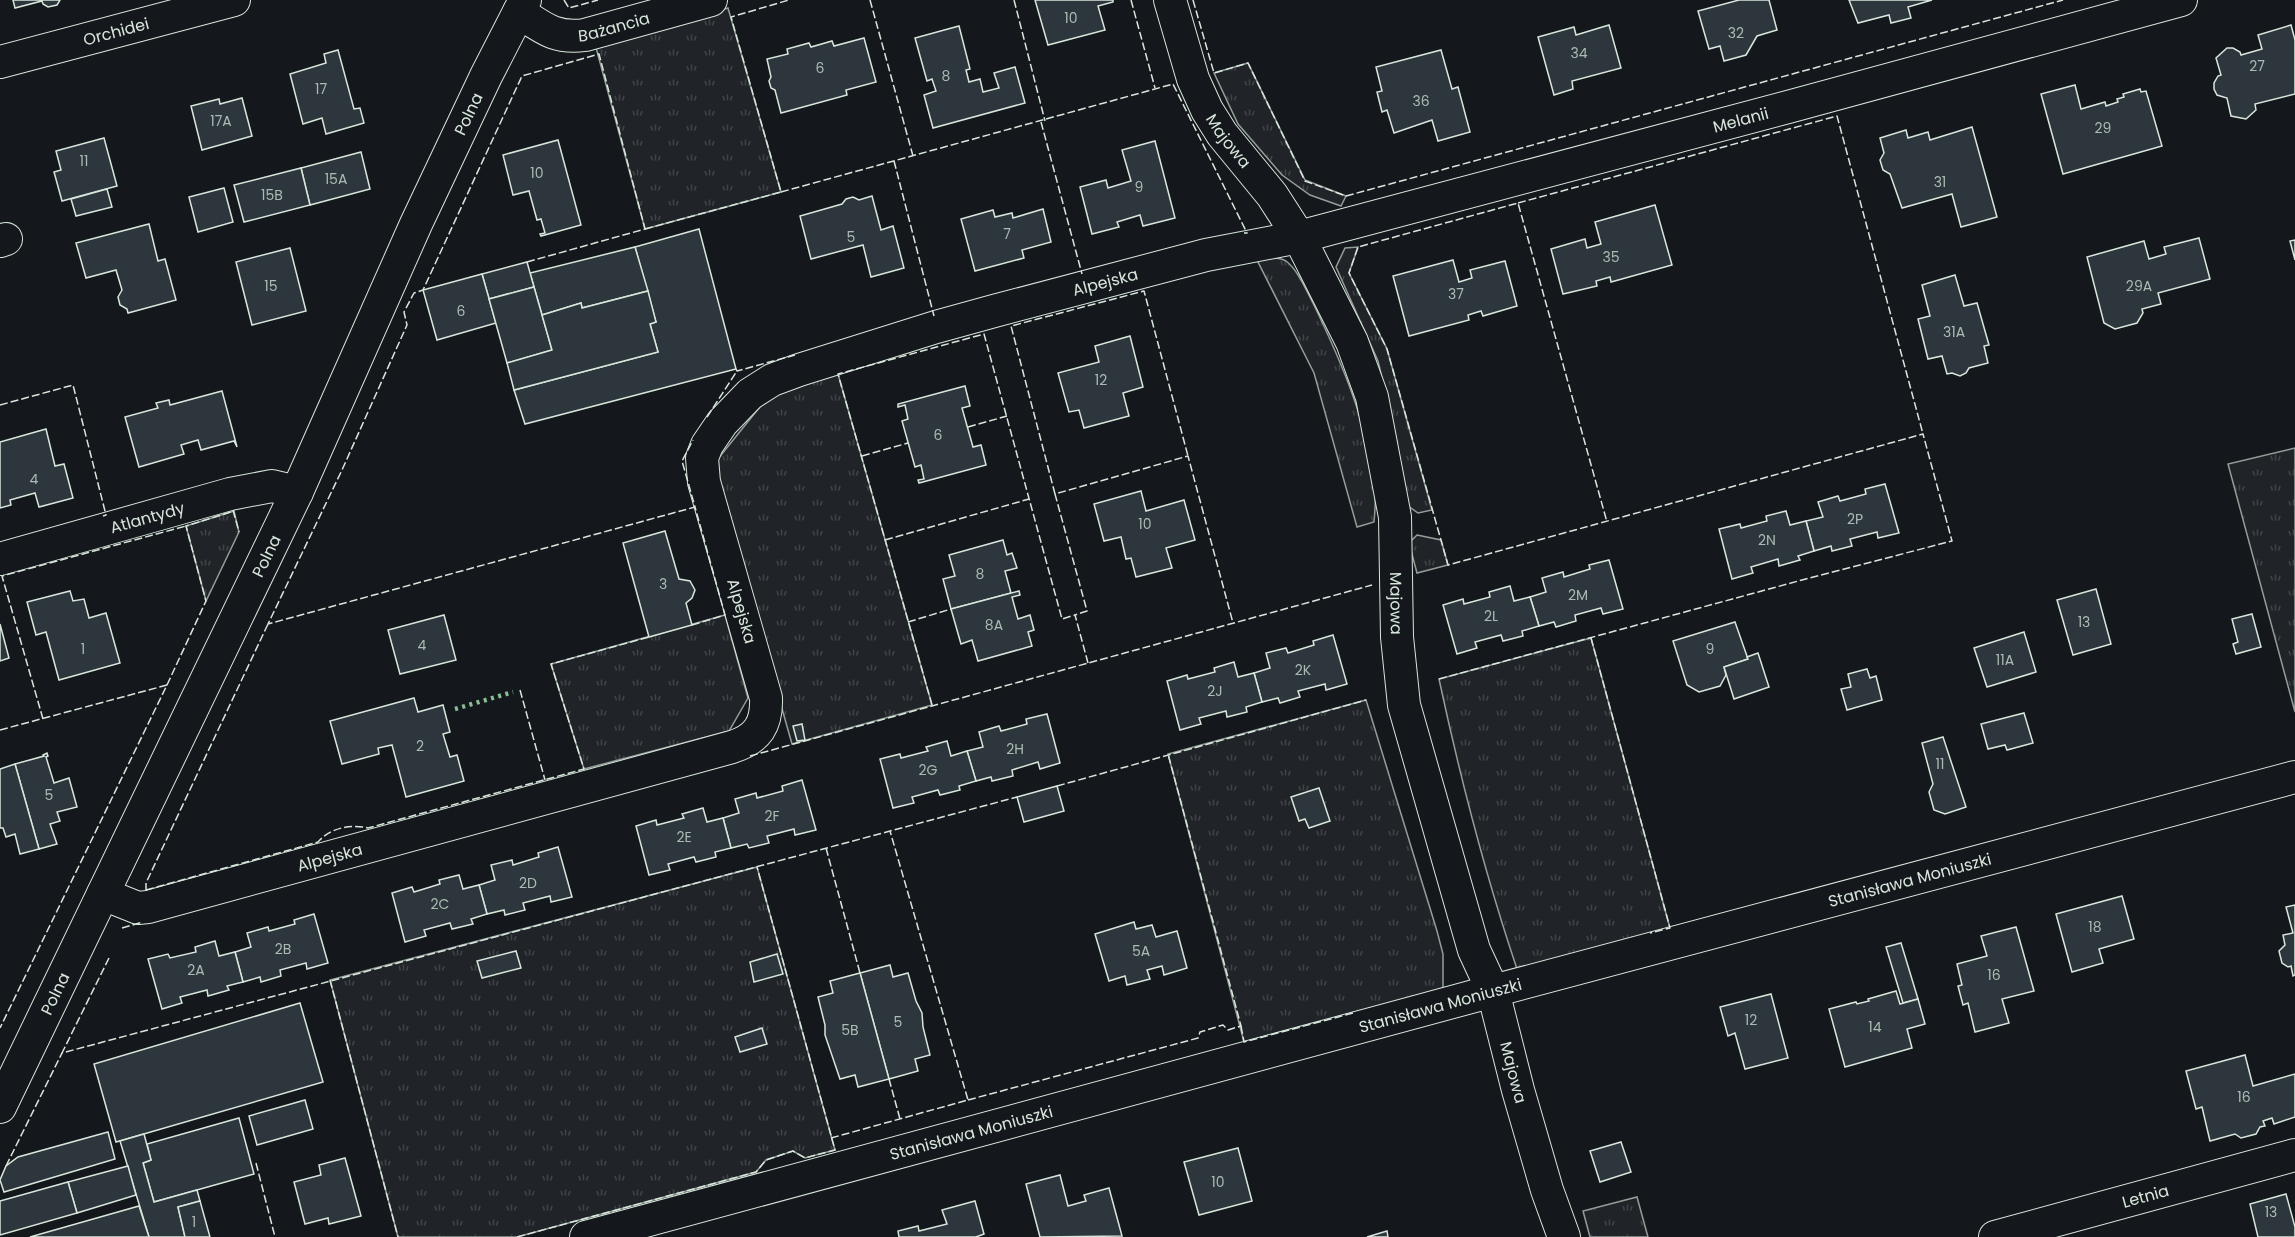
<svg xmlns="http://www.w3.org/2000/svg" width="2295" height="1237" font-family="Poppins,sans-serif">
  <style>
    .grass { fill: url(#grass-tufts); stroke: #939e99; stroke-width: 1.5 }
    .building { fill: #2c363c; stroke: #d8e6dc; stroke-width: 1.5 }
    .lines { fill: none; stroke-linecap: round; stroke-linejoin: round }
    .minor-casing { stroke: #d8e6dc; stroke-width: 34 }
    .minor { stroke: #14181c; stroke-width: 32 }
    .hedge { stroke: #8ac095; stroke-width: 4.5; stroke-dasharray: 3 4.5; stroke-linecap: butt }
    .fence { stroke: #d8e6dc; stroke-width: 1.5; stroke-dasharray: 8 3; stroke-linecap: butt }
    .labels { text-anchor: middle; stroke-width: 4.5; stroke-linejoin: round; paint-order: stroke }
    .number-label { font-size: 14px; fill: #adbab4 }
    .street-label { font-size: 16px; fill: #d8e6dc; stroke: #14181c }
  </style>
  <defs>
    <pattern id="grass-tufts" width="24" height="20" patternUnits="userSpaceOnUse" patternTransform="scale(1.5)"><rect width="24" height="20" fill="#202428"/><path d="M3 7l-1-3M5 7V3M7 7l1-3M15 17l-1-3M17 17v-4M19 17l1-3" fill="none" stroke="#404447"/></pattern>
  </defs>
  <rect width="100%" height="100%" fill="#14181c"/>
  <g class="grass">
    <polygon points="728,8 781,192 645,229 595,44"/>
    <polygon points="1248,63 1305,180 1346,196 1341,206 1310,195 1282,175 1238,124 1214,73"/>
    <polygon points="1358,247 1349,273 1387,349 1432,510 1418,513 1408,506 1394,428 1378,361 1336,267 1345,248"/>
    <path d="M 1273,258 C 1278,258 1281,258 1286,261 C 1298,270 1306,290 1313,303 C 1341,361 1369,425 1375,490 C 1376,500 1375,511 1374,522 L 1357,527 L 1314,373 L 1257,260 Z"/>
    <polygon points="838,374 932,705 792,744 713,465 771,393"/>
    <polygon points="2295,448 2295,712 2228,464"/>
    <polygon points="234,511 239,532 206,601 186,526"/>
    <polygon points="1417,535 1441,540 1448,565 1417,573 1409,543"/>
    <polygon points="725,615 748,698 729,731 584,769 551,664"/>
    <path d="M 1591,638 L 1670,928 L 1517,969 C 1485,874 1460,777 1439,679 Z"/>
    <polygon points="1366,700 1437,931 1443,954 1443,989 1244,1042 1168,754"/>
    <polygon points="757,867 835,1150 805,1158 793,1151 766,1160 756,1172 517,1237 398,1237 330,980"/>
    <polygon points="1637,1197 1648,1237 1590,1237 1583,1211"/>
  </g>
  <g class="building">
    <polygon points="13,0 60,0 57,5 48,7 43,4 42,1 15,8"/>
    <polygon points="1035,0 1113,0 1113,2 1098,6 1105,30 1048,45"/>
    <polygon points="1739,0 1769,0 1777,30 1757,36 1746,55 1724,61 1720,46 1709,49 1698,11"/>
    <polygon points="1849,0 1932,0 1908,7 1911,18 1891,23 1889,15 1858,23"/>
    <polygon points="1609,25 1621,68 1572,81 1573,89 1554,95 1538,37 1574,27 1576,35"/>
    <polygon points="2291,25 2295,40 2295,94 2255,104 2256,110 2246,119 2231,116 2227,98 2217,95 2214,89 2214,83 2218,76 2221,75 2216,58 2227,48 2233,48 2240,52 2241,55 2262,49 2258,35"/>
    <polygon points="959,26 970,69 966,70 969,82 980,79 983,92 999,88 994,73 1015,67 1025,103 933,128 924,95 936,91 932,79 927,81 915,38"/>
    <polygon points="864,38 876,82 846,90 847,95 781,113 775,90 771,88 769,81 771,77 767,59 788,54 787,49 809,43 811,47 832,41 834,46"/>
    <polygon points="338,50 354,109 360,108 364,123 326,134 322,118 303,124 290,74 326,63 324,54"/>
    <polygon points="1441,50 1452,89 1458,87 1470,132 1438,141 1432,120 1394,133 1387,110 1382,112 1377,92 1382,91 1376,67"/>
    <polygon points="2075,85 2081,109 2105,102 2106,106 2118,102 2117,99 2124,97 2123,94 2140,89 2141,92 2146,91 2162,146 2063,174 2041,94"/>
    <polygon points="242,98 252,136 202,150 191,106 219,99 220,104"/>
    <polygon points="1972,127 1997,217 1961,227 1952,194 1902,208 1890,174 1883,170 1880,160 1884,153 1880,138 1906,130 1908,138 1928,132 1930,140"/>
    <polygon points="104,138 117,186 62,201 54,172 61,170 56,151"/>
    <polygon points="558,140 581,225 541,236 540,234 545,233 541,219 537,220 529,191 513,195 503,155"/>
    <polygon points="1155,141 1175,218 1143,226 1140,215 1117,222 1119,227 1092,234 1080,187 1106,180 1108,188 1131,181 1122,150"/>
    <polygon points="361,152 370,189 310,205 301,168"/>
    <polygon points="301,168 310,205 244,222 234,185"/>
    <polygon points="224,188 233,222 198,232 189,197"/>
    <polygon points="107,189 112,207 76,216 71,199"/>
    <polygon points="872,196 881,230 893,226 904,268 871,277 863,245 811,259 800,216 842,204 846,199 853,197 859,200"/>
    <polygon points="1655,205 1672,265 1611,282 1610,277 1596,281 1597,286 1563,294 1551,249 1585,239 1587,248 1601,244 1595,222"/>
    <polygon points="1043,209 1051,242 1022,250 1024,258 975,271 961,219 993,210 995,217 1012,213 1013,218"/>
    <polygon points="149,224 158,261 165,259 176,300 128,313 127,309 120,305 118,297 122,290 116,270 86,278 76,243"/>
    <polygon points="699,229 736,369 525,424 514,390 658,352 650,324 656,322 635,247"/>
    <polygon points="2199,238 2210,279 2158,293 2161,304 2142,309 2143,313 2137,323 2115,329 2104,323 2087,257 2144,241 2149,259 2166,254 2164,247"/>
    <polygon points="2295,240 2295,260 2290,241"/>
    <polygon points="635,247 648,291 582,308 581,303 542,315 530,273"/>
    <polygon points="290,248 306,311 252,325 236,262"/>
    <polygon points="1453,260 1459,282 1472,278 1470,270 1505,261 1517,306 1483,316 1481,311 1468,315 1469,320 1409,336 1393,276"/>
    <polygon points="527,262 534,287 489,299 482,274"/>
    <polygon points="482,274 496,323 437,340 423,290"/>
    <polygon points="1955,275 1964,306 1977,303 1989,345 1984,346 1988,363 1969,368 1966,373 1960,376 1952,373 1947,374 1942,356 1928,359 1918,319 1930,316 1922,285"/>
    <polygon points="534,287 552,350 507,363 489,299"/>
    <polygon points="648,291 656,322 650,324 658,352 514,390 507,363 552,350 542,315 581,303 582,308"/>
    <polygon points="1130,336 1143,387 1123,393 1129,416 1084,428 1079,410 1069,412 1058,373 1099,362 1095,346"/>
    <polygon points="965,386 970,406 962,408 973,447 981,445 986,465 919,483 918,480 924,479 921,465 915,467 902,421 908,419 905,405 898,407 898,404"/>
    <polygon points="222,391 237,447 234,441 201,450 198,440 181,445 184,454 139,467 125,417 158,408 156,403 169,400 170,405"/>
    <polygon points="46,429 55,466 64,464 73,498 39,507 35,493 10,500 11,505 0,508 0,442"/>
    <polygon points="1885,484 1899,533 1878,538 1877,532 1850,539 1852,546 1832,551 1831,546 1814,551 1806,521 1823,517 1818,502 1838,496 1840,501 1866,494 1865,489"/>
    <polygon points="1141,491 1146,511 1184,500 1195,540 1166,548 1172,568 1136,577 1131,558 1126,559 1121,537 1104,541 1094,504"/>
    <polygon points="1786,511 1790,525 1806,521 1814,551 1798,556 1800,560 1779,566 1778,559 1751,567 1753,573 1732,579 1719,529 1740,524 1741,528 1767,521 1766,516"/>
    <polygon points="665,531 679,579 690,581 695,590 692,598 686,603 692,625 649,637 623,543"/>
    <polygon points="1003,540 1007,555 1012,553 1017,568 1005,571 1011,593 951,609 943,579 955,576 949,555"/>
    <polygon points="1609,560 1623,609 1603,614 1601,608 1575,615 1576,621 1556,627 1554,622 1539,626 1530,597 1546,592 1542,578 1563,572 1564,577 1590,569 1589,565"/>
    <polygon points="1510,586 1514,601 1530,597 1539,626 1522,631 1523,636 1503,641 1501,635 1475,642 1477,648 1457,654 1443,605 1463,599 1464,604 1490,597 1489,592"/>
    <polygon points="2096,589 2111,644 2073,655 2057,600"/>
    <polygon points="70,591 73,601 84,599 89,618 106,613 120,663 59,680 46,632 36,635 27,602"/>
    <polygon points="1019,591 1020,595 1012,597 1018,619 1030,615 1034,630 1028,632 1032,646 978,661 972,640 961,644 951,609"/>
    <polygon points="2252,614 2261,647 2236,654 2233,644 2238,642 2232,619"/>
    <polygon points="444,615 456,660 400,674 388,630"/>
    <polygon points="1735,622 1748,659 1724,667 1726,675 1720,686 1699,692 1687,685 1673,641"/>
    <polygon points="0,624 9,658 0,661"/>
    <polygon points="2024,632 2036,672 1987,687 1974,648"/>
    <polygon points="1333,635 1347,684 1326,690 1325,684 1298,691 1300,697 1280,703 1278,698 1262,702 1254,673 1270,668 1266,653 1286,648 1288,653 1314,645 1313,641"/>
    <polygon points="1758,653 1769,687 1734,699 1724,667 1748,659 1747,657"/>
    <polygon points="1234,662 1238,677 1254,673 1262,702 1246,707 1247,712 1227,717 1226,711 1199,718 1201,724 1180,730 1167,681 1187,675 1188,679 1215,672 1214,668"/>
    <polygon points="1867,669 1870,678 1876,676 1882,700 1847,710 1841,689 1851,687 1848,674"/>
    <polygon points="414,698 418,712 443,705 450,732 443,734 450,757 457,755 464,781 406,797 392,745 378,748 379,754 342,764 330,721"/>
    <polygon points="2024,713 2033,743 2007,750 2005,745 1988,749 1981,724"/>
    <polygon points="1047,714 1060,763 1040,769 1038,762 1012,770 1013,776 992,781 991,777 976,781 967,751 983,747 979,732 999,726 1001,731 1027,724 1026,719"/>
    <polygon points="802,724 805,740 797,741 793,726"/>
    <polygon points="1943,737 1966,807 1945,814 1934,810 1929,792 1933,784 1922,743"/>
    <polygon points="947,741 951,756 967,751 976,781 959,786 960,790 940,795 938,790 912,797 914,803 893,808 880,759 900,754 901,758 928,751 926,747"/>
    <polygon points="47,753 48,756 46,757 54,783 69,778 77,807 57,812 60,821 50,824 57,844 39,849 15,764 44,756 43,755"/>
    <polygon points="15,764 39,849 20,854 15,834 6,837 3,828 0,828 0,769"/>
    <polygon points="802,780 816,830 795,835 794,829 767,836 769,843 749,848 747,844 731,848 723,818 739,813 735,799 756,793 757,798 783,791 782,786"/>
    <polygon points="1057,786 1064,811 1024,822 1017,797"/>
    <polygon points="1319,788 1330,821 1309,828 1305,819 1299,821 1291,797"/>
    <polygon points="703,808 707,822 723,818 731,848 715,852 716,857 696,862 694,857 668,864 670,870 649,875 636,826 656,820 657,825 684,818 682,814"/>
    <polygon points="558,847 572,897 551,902 550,896 523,903 525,910 505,915 504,910 487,914 479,885 495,880 491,865 512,860 513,865 539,857 538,853"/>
    <polygon points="459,875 463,889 479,885 487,914 471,919 473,924 452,929 450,923 424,930 426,936 405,942 392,893 412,887 414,892 440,884 439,880"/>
    <polygon points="2122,896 2134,939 2099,949 2103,963 2072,972 2056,914"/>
    <polygon points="2295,905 2295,975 2293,976 2291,966 2288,967 2282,963 2279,951 2285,945 2283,935 2293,933 2286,907"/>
    <polygon points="314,914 328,963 307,969 306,963 280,970 281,976 261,982 260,977 243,982 235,952 251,947 247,933 268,927 269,931 295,924 294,920"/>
    <polygon points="1134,922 1136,929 1152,925 1156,937 1177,931 1187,968 1164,975 1162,966 1147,970 1150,979 1127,985 1125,976 1109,981 1095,934"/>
    <polygon points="2016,927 2034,991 2002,999 2009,1023 1975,1032 1968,1003 1963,1005 1958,986 1962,985 1957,964 1987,956 1981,936"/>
    <polygon points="215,941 219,956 235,952 243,982 227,986 229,990 208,996 207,990 180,997 182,1003 162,1009 148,959 168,954 170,958 196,952 195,947"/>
    <polygon points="1901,943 1918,999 1903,1003 1886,947"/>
    <polygon points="516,951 521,968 482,978 477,961"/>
    <polygon points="777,954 783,974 754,982 750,962"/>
    <polygon points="890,965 893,977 908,973 916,1001 922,1013 923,1027 930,1055 915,1059 918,1071 889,1079 860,973"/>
    <polygon points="860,973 889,1079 858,1087 855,1075 840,1079 825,1035 825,1025 818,997 833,993 830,981"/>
    <polygon points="1896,991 1900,1004 1918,999 1925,1024 1907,1029 1912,1048 1845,1067 1829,1009 1856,1002 1857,1004 1869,1001 1868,999"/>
    <polygon points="1771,994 1788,1058 1745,1069 1735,1033 1728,1036 1720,1007"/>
    <polygon points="300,1003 323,1082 116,1142 94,1064"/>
    <polygon points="762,1028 767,1044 740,1052 735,1037"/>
    <polygon points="2245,1055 2253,1086 2295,1074 2295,1117 2274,1124 2272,1118 2263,1121 2265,1126 2260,1127 2256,1134 2241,1138 2235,1134 2210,1141 2202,1107 2196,1109 2186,1071"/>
    <polygon points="305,1100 313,1129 257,1145 249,1116"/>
    <polygon points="239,1118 254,1174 154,1202 143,1163 151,1160 147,1144"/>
    <polygon points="108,1132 115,1159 4,1192 0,1180 6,1166 18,1157"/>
    <polygon points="144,1134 151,1160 143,1163 154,1202 197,1190 200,1201 178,1207 185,1237 149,1237 120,1141"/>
    <polygon points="1621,1142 1631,1172 1600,1182 1590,1151"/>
    <polygon points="1238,1148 1252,1201 1199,1215 1184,1162"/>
    <polygon points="345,1158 361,1216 329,1224 328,1218 305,1224 294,1182 321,1175 319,1165"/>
    <polygon points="128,1166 136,1195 77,1213 68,1182"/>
    <polygon points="1060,1175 1068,1206 1086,1201 1084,1195 1109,1188 1122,1236 1040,1237 1026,1184"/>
    <polygon points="68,1182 77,1213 0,1235 0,1201"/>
    <polygon points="2286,1194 2295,1227 2295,1237 2258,1237 2250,1204"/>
    <polygon points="200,1201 210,1237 185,1237 178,1207"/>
    <polygon points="975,1201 984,1234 976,1237 899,1237 898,1231 918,1226 919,1231 947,1224 942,1210"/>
    <polygon points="139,1206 149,1237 30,1237"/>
    <polygon points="1387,1231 1388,1237 1367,1237"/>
  </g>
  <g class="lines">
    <defs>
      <g id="minor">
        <path id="s1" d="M 1170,0 L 1193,79 L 1207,110 L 1222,134 L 1272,195 L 1299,237 L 1352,342 L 1372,397 L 1395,517 L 1397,637 L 1404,705 L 1474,950 L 1493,991 L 1518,1090 L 1547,1190 L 1564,1237"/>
        <path id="s2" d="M 519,12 C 543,28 555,39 585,35 L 711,0"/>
        <path id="s3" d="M 0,62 L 234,0"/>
        <polyline points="0,241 6,239"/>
        <path id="s4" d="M 0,559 L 230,494 L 272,486 L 297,492"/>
        <path id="s5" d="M 103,894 L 138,908 L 148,907 L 732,747 C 758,739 767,724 766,698 L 704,482 L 702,458 L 707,445 L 722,423 L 750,394 L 772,380 L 799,370 L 936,327 L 994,311 L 1206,255 L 1299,237 L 1788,107 L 2181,0"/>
        <path id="s6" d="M 0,1107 L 297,492 L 416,224 L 486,76 L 525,0"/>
        <path id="s7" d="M 586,1237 L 1493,991 L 2295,777"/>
        <path id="s8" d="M 1995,1237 L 2295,1155"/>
      </g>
    </defs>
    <use href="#minor" class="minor-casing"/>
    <use href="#minor" class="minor"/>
    <polyline class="hedge" points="455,709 513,692"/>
    <g class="fence">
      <polyline points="564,0 569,8 598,0"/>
      <polyline points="870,0 913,156"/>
      <polyline points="1014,0 1045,121"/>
      <polyline points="1131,0 1155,88"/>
      <polyline points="1193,0 1214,73 1248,63 1305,181 1346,196 2063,0"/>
      <polyline points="1041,122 1082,274"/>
      <polyline points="894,161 934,316"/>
      <polyline points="781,192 1173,84 1247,233 1244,233"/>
      <polyline points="1518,203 1837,116 1923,434"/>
      <polyline points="645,229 781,192 731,17 789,0"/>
      <polyline points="527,262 645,229 599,54 522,76 423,290 414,293 404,312 407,325 342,470 268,624 695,507 682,461 693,440"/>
      <polyline points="736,369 737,371 795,355"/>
      <polyline points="0,405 73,385 106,515 103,516"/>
      <polyline points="707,417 737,371"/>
      <polyline points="968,427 1007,416"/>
      <polyline points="862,456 908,443"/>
      <polyline points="1055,494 1011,326 1144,291 1188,456"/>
      <polyline points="233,510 239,532"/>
      <polyline points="885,540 1029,499"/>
      <polyline points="908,622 951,609"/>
      <polyline points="692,625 725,615 695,507"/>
      <polyline points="1591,638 1670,928 1650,933"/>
      <polyline points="1088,663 1075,615 1087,611 1055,494 1188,456 1233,623"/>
      <polyline points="1439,679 1802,580 1952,541 1923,434 1448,565 1387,349 1349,273 1358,247 1518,203 1607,522"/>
      <polyline points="167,685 206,601 186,526 234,511"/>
      <polyline points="520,690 545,780"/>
      <polyline points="932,705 838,374 984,334 1062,619 1075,615"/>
      <polyline points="43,719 2,576 186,526"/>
      <polyline points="0,730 167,685 0,1028"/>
      <polyline points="750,756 1372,585"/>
      <polyline points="1057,786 1366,700"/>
      <polyline points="826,848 860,973"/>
      <path d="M 146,890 L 318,842 C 330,828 350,824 368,828 L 584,769 L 551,664 L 649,637"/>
      <polyline points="146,891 146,883 268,624"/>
      <polyline points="122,928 143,922"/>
      <polyline points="109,958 62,1053 1017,797"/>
      <polyline points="330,980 398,1237"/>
      <polyline points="1241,1026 1244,1042 1353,1013"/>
      <polyline points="889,1079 900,1119"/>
      <polyline points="968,1100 1198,1038 1200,1032 1223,1025 1228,1030 1241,1026 1168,754"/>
      <polyline points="831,1138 968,1100 890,831"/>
      <polyline points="256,1163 275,1237"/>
      <polyline points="6,1166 62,1053"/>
      <polyline points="517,1237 756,1172 766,1160 793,1151 805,1158 835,1150 757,867"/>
    </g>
  </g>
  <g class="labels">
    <g class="number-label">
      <text x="1071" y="23">10</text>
      <text x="1736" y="38">32</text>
      <text x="1579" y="58">34</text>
      <text x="2257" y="71">27</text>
      <text x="820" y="73">6</text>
      <text x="946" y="81">8</text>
      <text x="321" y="94">17</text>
      <text x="1421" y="106">36</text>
      <text x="221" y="126">17A</text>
      <text x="2103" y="133">29</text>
      <text x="84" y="166">11</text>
      <text x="537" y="178">10</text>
      <text x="336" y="184">15A</text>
      <text x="1940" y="187">31</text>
      <text x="1139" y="192">9</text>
      <text x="272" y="200">15B</text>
      <text x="1007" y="239">7</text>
      <text x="851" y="242">5</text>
      <text x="1611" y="262">35</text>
      <text x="271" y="291">15</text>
      <text x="2139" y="291">29A</text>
      <text x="1456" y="299">37</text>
      <text x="461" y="316">6</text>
      <text x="1954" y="337">31A</text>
      <text x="1101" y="385">12</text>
      <text x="938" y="440">6</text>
      <text x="34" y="484">4</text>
      <text x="1855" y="524">2P</text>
      <text x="1145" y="529">10</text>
      <text x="1767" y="545">2N</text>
      <text x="980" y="579">8</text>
      <text x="663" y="589">3</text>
      <text x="1578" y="600">2M</text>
      <text x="1491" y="621">2L</text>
      <text x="2084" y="627">13</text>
      <text x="994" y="630">8A</text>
      <text x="422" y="650">4</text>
      <text x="83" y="654">1</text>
      <text x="1710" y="654">9</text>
      <text x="2005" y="665">11A</text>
      <text x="1303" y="675">2K</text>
      <text x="1215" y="696">2J</text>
      <text x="420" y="751">2</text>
      <text x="1015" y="754">2H</text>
      <text x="1940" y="769">11</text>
      <text x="928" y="775">2G</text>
      <text x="49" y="800">5</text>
      <text x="772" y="821">2F</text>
      <text x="684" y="842">2E</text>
      <text x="528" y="888">2D</text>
      <text x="440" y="909">2C</text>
      <text x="2095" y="932">18</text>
      <text x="283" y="954">2B</text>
      <text x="1141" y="956">5A</text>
      <text x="196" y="975">2A</text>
      <text x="1994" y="980">16</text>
      <text x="1751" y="1025">12</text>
      <text x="898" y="1027">5</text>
      <text x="1875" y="1032">14</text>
      <text x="850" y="1035">5B</text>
      <text x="2244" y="1102">16</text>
      <text x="1218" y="1187">10</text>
      <text x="2271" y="1217">13</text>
      <text x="194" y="1227">1</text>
    </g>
    <g class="street-label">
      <text dy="6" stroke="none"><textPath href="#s2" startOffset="102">Bażancia</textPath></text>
      <text dy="6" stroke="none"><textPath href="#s3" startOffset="120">Orchidei</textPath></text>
      <text dy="6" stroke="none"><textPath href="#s6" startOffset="1098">Polna</textPath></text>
      <text dy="6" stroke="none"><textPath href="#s5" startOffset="2078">Melanii</textPath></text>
      <text dy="6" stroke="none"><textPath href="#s1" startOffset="154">Majowa</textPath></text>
      <text dy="6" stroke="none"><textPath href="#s5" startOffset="1422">Alpejska</textPath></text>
      <text dy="6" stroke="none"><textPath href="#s4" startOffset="153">Atlantydy</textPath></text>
      <text dy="6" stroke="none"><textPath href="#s6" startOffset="612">Polna</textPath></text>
      <text dy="6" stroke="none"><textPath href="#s1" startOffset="658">Majowa</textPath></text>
      <text transform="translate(742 611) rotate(74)" y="6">Alpejska</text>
      <text dy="6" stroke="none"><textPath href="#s5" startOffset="236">Alpejska</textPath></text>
      <text dy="6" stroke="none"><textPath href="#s7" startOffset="1371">Stanisława Moniuszki</textPath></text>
      <text dy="6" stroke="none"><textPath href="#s6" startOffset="126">Polna</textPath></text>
      <text dy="6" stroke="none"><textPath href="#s7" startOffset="885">Stanisława Moniuszki</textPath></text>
      <text dy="6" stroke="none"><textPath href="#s1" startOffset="1144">Majowa</textPath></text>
      <text dy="6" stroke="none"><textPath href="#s7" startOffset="399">Stanisława Moniuszki</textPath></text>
      <text dy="6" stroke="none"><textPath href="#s8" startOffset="156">Letnia</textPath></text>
    </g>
  </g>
</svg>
